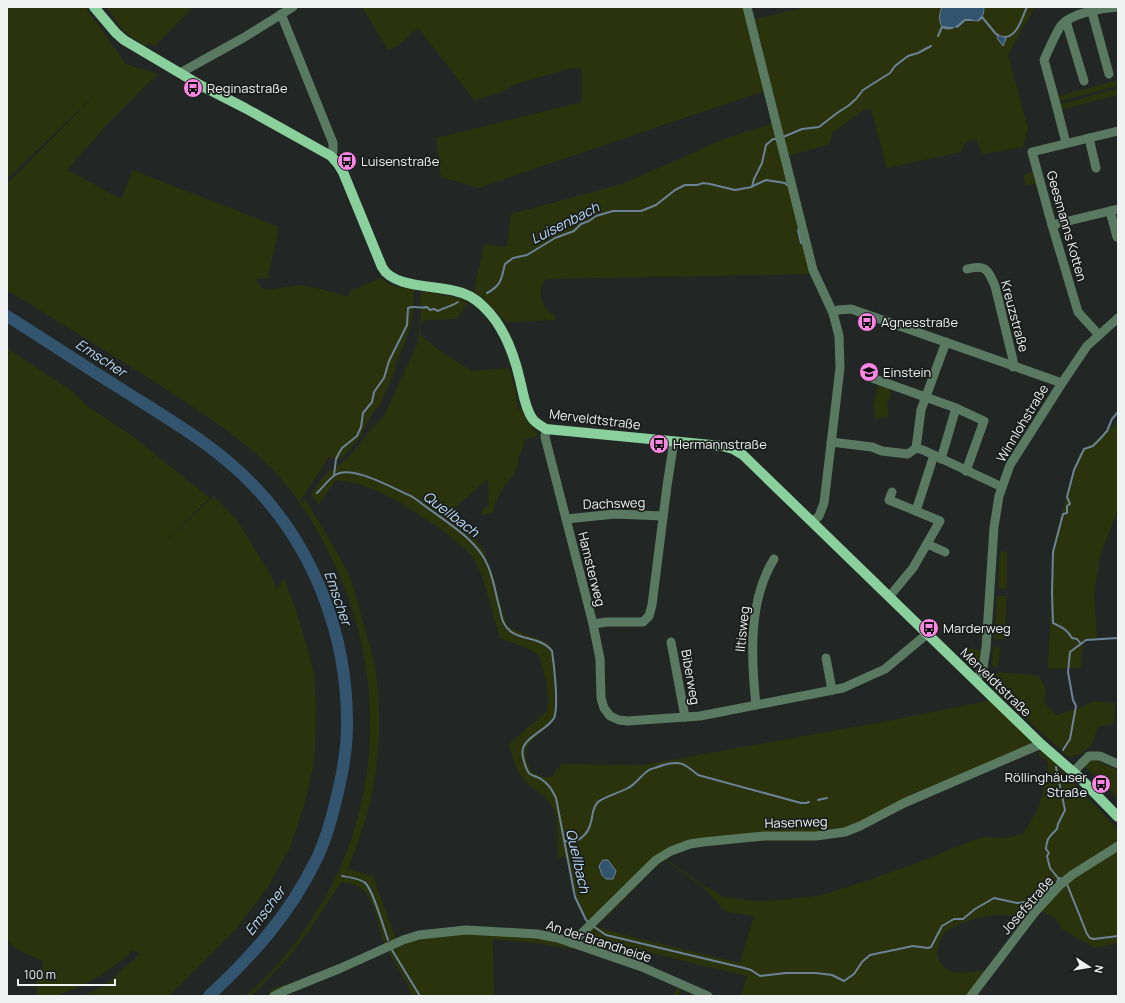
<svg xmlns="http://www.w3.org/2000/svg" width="1125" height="1003" font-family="Manrope,sans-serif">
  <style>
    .green { fill: #2b330d }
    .water { fill: #32546f; stroke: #6b8396 }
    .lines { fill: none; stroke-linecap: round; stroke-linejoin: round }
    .stream { stroke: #6b8396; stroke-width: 2 }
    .river { stroke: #32546f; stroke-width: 12 }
    .minor { stroke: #597a61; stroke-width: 9 }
    .major { stroke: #8ad09c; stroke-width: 10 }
    .labels { text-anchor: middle; stroke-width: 3.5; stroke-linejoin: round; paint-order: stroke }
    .poi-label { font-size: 13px; fill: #f0f2f2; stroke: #191d1c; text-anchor: start }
    .street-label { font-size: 13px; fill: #f0f2f2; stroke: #191d1c }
    .water-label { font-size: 14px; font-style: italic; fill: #badcf9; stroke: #191d1c }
  </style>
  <rect width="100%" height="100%" fill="#222625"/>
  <g class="green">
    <path d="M 7,7 L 85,7 L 126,64 L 158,74 L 110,121 L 67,170 L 122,199 L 132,170 L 279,227 L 268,278 L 255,279 L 260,286 L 266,290 L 300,285 L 321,289 L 349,297 L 349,292 L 352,290 L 381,278 L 390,285 L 414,290 C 414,308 412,325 405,342 C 402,352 395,360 395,371 L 379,407 L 374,411 L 359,439 L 343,457 L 339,459 L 329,457 L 301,500 L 303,502 L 306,500 C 319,523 335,547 347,571 C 355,588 359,608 364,626 C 367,637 371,647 373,658 C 384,706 380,774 365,821 C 360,837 354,853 348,869 L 373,876 L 396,939 L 441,930 L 269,996 L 267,996 L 273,988 L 296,982 L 349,960 L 384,944 C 381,931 372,896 362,889 C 356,884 348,883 341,882 L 309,931 L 287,959 L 252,996 L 246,996 C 257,985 268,975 278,964 C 303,936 324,902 340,868 C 384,768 379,652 330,555 C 314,522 294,491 268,465 C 235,433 196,409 158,384 C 108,352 57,321 7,290 L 7,184 L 104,86 L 7,179 Z"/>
    <polygon points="107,7 193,7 154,47 150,43 145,46 123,31"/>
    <polygon points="362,7 743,7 764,91 478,188 441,177 436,138 582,102 582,68 564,70 516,84 500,93 474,100 419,29 413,32 398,46 388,50"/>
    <path d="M 807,7 L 1035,7 L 1008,55 L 1028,128 L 1023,147 L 983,154 L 976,140 C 966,140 964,143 961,152 L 887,168 L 871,109 L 865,109 L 832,133 L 830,144 L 788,156 L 818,274 L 547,279 C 535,287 542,312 555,315 L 556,320 L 506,322 L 488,303 L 474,291 L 484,244 L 507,247 L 511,214 L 622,184 L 727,138 L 780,121 L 755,19 Z"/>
    <polygon points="1118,80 1118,86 1060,101 1059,96"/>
    <polygon points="1118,88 1118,95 1060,110 1061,107 1061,104"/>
    <polygon points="1032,172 1036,183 1026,186 1023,175"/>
    <path d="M 423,291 L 459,298 L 468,303 L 457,319 L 424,320 L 420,325 L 420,335 L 446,355 L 472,371 L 509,368 L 515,389 L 518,409 L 522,409 L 527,421 L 538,434 L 536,437 L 525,439 L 523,448 L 518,458 L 519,462 L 513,476 L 504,486 L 494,506 L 494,512 L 481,515 L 483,509 L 489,505 C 487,496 490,490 488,480 L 485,481 L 453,510 L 483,549 L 493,575 L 506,623 C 515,636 546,636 552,649 C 556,658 559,711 554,719 C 547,731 524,740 526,757 C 527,762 530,767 531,771 C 538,776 546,779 553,776 L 556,768 L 559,770 L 561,764 L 643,765 L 893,720 L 991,700 L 1034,743 L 846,829 L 676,847 L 587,925 L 574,897 L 566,857 L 558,858 C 558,844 559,819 552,806 C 546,796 535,791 527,783 C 518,776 511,755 509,744 L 547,711 C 550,692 545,672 538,655 L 526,648 L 500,638 L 482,576 L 474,558 L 466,550 L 445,532 L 399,502 L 379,492 L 359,484 L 336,480 L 319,504 L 311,496 L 316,486 L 329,471 L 347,459 L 372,428 L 384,416 L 417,344 L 421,313 L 420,296 Z"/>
    <path d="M 7,348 L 72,391 L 86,405 L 131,435 L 210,498 L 148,558 L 214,496 L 237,520 L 273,579 L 276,590 L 284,578 L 297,613 L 308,650 L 314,674 L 316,705 L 315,753 L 313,768 L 304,806 L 290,848 L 267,888 L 237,928 L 169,996 L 83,996 L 105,985 L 140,954 L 133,950 L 121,961 L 100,976 L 81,986 L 56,996 L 37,996 L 36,985 L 43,962 C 30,953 17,954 7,939 Z"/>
    <polygon points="878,386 889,388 891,394 887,404 889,417 875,418 873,406"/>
    <polygon points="1118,421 1118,509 1101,553 1094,593 1097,639 1083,639 1081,668 1048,669 1054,543 1071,478 1079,454"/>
    <polygon points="1000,551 1007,552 1007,589 998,589"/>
    <polygon points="997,596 1007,596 1004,640 994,639"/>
    <polygon points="993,647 1000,647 998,667 992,666"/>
    <polygon points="965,648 981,650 981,660 971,662 962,651"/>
    <polygon points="991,672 1038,675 1046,689 1044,702 1056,715 1077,709 1094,701 1115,703 1114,723 1098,727 1092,745 1081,754 1069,757 992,688 990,684"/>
    <path d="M 1042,749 L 1118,830 L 1118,843 L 1024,919 C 1017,917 1008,915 1000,915 C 986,914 963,922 950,929 C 941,934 935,949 938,958 C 940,965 948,970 954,972 C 960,974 980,971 988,970 L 969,996 L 741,996 L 747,976 L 581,936 L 589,924 L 625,935 L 740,963 L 754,916 L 728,912 L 723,909 L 717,902 L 705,889 L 665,860 L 652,870 L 626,898 L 598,925 L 594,922 L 663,857 L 697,881 L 724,897 L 743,900 L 767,901 L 819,896 L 860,883 L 917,863 L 976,839 L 985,837 L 1007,838 L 1024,833 L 1039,807 L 1046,778 L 1048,764 L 1047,762 L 1038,753 Z"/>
    <polygon points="1091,760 1096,761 1118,770 1118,800 1108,787 1085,767 1087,762"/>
    <polygon points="1118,849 1118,943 1095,948 1074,936 1063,930 1056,919 1039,910 1073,876"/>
    <path d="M 463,932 L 528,935 L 544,937 L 562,942 L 643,969 L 678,984 C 682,987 680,992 678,996 L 673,996 L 678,986 L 652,973 L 604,957 L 580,950 L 534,943 L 493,939 L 494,996 L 412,996 L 406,982 L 388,951 L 288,993 L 291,990 L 362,961 L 399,943 L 434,934 Z"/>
  </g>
  <g class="water">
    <path d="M 942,7 L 984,7 C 984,13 983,17 978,21 C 974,21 968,19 965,20 C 961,21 959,26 955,27 C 939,35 937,18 942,7 Z"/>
    <polygon points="998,35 1005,37 1006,39 1003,46 997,38"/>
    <polygon points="603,860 608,860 616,871 613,879 606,879 602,875 599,866"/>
  </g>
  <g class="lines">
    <g class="stream">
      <polyline points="979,20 982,17 996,34 998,35"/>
      <polyline points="957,27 965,20 971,20"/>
      <polyline points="938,36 942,27 952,28"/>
      <path d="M 1005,37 C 1018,36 1022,17 1027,7"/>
      <polyline points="783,137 802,129 819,127 837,113 848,106 856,99 863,90 890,73 895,66 908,56 918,53 931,46"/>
      <polyline points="753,186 766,180 785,183 787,185"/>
      <polyline points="798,230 801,243"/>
      <path d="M 487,293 C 502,285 501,279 505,264 L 513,258 L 527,255 L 555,238 L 574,231 L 581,224 L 589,221 L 596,216 L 613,211 L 641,211 L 656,205 L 675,190 L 685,185 L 697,185 L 703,183 L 710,184 L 735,190 L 752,187 L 754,179 L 762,163 L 766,145 L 773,139 L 777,139"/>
      <path d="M 334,475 L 336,459 L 339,453 L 342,448 L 357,436 L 361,427 L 363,413 L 372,402 L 374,392 L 384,378 L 389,361 L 407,325 L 408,308 C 414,305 420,309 427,307 L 430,310 L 434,309 L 438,311 C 443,308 452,306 458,302"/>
      <path d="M 317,493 C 323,487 329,479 335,475 C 352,464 394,489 411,496 L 417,500 C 441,519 477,538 488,566 C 494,580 496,596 500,610 C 501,615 502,621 505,625 C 515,642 540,635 552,651 C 554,664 559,707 554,718 C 546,732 518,738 523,757 C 524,761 526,771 530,774 C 533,776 538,777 541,779 C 549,784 552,790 556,798 L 575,897 L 586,920 L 590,923"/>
      <path d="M 1081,644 L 1077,639 L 1072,638 C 1067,629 1061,627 1053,623 L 1052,593 L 1053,552 L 1063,514 L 1067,513 L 1067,506 L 1070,504 L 1067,497 L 1074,470 L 1084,449 L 1093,446 L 1099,440 L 1107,431 L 1112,419 L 1118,412"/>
      <polyline points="1063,750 1070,739 1076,706 1073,700 1068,672 1070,652 1086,640 1118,638"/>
      <path d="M 1056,767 L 1065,810 L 1058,824 L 1057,829 C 1049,837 1047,838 1046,849 L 1049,853 L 1047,856 L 1050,868 L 1058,878"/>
      <polyline points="818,800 827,798"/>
      <path d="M 565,841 C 578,844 588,835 591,822 C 593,815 592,808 598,802 C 602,798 621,792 628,788 C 636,784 641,775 649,770 C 653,768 659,767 663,765 C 681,760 685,764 698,775 L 801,803 L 806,803 L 809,802"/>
      <path d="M 342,876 C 349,877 357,878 364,882 C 372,886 384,929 388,940"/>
      <polyline points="1057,882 1059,878 1062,879"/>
      <polyline points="1067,884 1087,934 1090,938 1094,939 1118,936"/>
      <polyline points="593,926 606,935 744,968 751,970 760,976 786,973 816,973 832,975 844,981 854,974 862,962 870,955 913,946 928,948 931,947 942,926 954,919 963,919 975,909 994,898 1017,903 1028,902 1035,904 1054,885"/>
      <polyline points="392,950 420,996"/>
    </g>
    <path class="river" d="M 7,316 C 44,339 81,364 118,387 C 165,417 215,445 253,485 C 315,549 348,638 347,726 C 347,750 342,776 336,800 C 331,821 325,843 315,862 C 289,915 252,956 209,996"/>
    <g class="minor">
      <polyline points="747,7 813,270 833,313 839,336 840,368 824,503 819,516 812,522"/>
      <polyline points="1092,12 1109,74"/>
      <polyline points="281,14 333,143 333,152 331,156"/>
      <polyline points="1066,21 1084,81"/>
      <polyline points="180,73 243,38 293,7"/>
      <polyline points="1089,138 1096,168"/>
      <path d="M 1066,143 L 1056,104 L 1044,60 C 1049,49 1054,37 1060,27 C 1069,13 1103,8 1118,7"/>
      <polyline points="1110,211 1117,237"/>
      <polyline points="1052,225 1118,209"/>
      <path d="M 967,269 C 986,264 988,270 995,286 L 1013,360 L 1013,367"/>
      <polyline points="833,313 838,310 851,309 1062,383"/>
      <polyline points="1099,335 1078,312 1052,225 1032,152 1118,131"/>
      <polyline points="872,378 956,408 984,421 966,471"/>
      <polyline points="546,429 545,437 593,624 600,659 601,698 604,708 610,716 619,720 628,721 700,716 843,688 885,669 927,634"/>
      <polyline points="831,442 872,447 882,451 908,454 916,448 923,450 1002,487"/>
      <polyline points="916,448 921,410 946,342"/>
      <polyline points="941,459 956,408"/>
      <polyline points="892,492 889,500 916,511 934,455"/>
      <polyline points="566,519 615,514 663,516"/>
      <polyline points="927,544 945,552"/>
      <polyline points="889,597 913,568 940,521 916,511"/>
      <polyline points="593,624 607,622 643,622 649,616 652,605 667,486 674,441"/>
      <polyline points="671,642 685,717"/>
      <polyline points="826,658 832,690"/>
      <polyline points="976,681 983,668 986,648 994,527 999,496 1010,465 1062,383 1087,346 1118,318"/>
      <path d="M 756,705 C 751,659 748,600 774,559"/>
      <polyline points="1073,772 1089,756 1100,756 1118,764"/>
      <polyline points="572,943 656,860 671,851 690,844 703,842 764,836 816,836 845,832 860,826 904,803 1041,744"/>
      <polyline points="274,996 284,991 341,968 403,940 419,935 466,930 537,934 558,938 642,967 708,996"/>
      <polyline points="971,996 1035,912 1060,885 1072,875 1118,846"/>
    </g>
    <path class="major" d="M 94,7 L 116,33 L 124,40 L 200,85 L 245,108 L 331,156 L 338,164 L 343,172 L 382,267 C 393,288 434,285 455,291 C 466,293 476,299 484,307 C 504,326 514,354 520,380 C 523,392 525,408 532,418 C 535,423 541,426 546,429 L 722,446 L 733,449 L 743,455 L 1041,744 L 1080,778 L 1118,817"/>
  </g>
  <defs>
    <symbol id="bus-disc" viewBox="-11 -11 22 22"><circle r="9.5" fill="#fc86e4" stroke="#191d1c"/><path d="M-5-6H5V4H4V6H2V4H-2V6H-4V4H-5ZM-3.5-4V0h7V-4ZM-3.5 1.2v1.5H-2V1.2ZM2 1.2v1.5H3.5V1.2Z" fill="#111"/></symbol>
    <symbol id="school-disc" viewBox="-11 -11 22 22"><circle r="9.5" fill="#fc86e4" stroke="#191d1c"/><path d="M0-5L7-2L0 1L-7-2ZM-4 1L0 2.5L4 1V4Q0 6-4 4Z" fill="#111"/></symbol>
  </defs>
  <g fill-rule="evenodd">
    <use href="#bus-disc" x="182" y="77" width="22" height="22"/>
    <use href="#bus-disc" x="336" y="150" width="22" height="22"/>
    <use href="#bus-disc" x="856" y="311" width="22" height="22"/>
    <use href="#school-disc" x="858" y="361" width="22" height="22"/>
    <use href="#bus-disc" x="648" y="433" width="22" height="22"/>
    <use href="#bus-disc" x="918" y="617" width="22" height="22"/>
    <use href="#bus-disc" x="1090" y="773" width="22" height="22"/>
  </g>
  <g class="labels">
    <g class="poi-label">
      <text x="207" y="93">Reginastraße</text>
      <text x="361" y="166">Luisenstraße</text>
      <text x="881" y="327">Agnesstraße</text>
      <text x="883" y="377">Einstein</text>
      <text x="673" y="449">Hermannstraße</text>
      <text x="943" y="633">Marderweg</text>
      <text x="1087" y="782" text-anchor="end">Röllinghäuser<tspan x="1087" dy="15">Straße</tspan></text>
    </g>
    <g class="street-label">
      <text transform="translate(1067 226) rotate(74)" y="5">Geesmanns Kotten</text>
      <text transform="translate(1015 316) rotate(75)" y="5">Kreuzstraße</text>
      <text transform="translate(595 419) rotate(7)" y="5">Merveldtstraße</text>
      <text transform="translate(1022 423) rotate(-59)" y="5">Winnlohstraße</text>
      <text transform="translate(614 503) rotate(-2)" y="5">Dachsweg</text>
      <text transform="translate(592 569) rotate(76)" y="5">Hamsterweg</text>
      <text transform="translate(742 629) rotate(-84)" y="5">Iltisweg</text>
      <text transform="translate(691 677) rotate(80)" y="5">Biberweg</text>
      <text transform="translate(996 682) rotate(44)" y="5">Merveldtstraße</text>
      <text transform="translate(796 822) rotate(-2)" y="5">Hasenweg</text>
      <text transform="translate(1027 905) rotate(-49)" y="5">Josefstraße</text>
      <text transform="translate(599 941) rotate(18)" y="5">An der Brandheide</text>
    </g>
    <g class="water-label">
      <text transform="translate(565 223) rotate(-27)" y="5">Luisenbach</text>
      <text transform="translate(101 358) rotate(33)" y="5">Emscher</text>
      <text transform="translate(451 514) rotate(37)" y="5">Quellbach</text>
      <text transform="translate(338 598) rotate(71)" y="5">Emscher</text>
      <text transform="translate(578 861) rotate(77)" y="5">Quellbach</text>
      <text transform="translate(265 911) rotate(-53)" y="5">Emscher</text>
    </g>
  </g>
  <rect width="1125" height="1003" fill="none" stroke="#f0f2f2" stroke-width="16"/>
  <g transform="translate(1089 967) rotate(102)" stroke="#191d1c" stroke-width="3" paint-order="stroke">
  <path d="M0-3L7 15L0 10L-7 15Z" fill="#f0f2f2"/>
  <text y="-6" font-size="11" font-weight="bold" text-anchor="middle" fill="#f0f2f2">N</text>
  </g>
  <path d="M18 979v6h97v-6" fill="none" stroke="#f0f2f2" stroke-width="2"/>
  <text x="24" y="979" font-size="12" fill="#f0f2f2" stroke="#191d1c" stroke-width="3" paint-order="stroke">100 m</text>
</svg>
